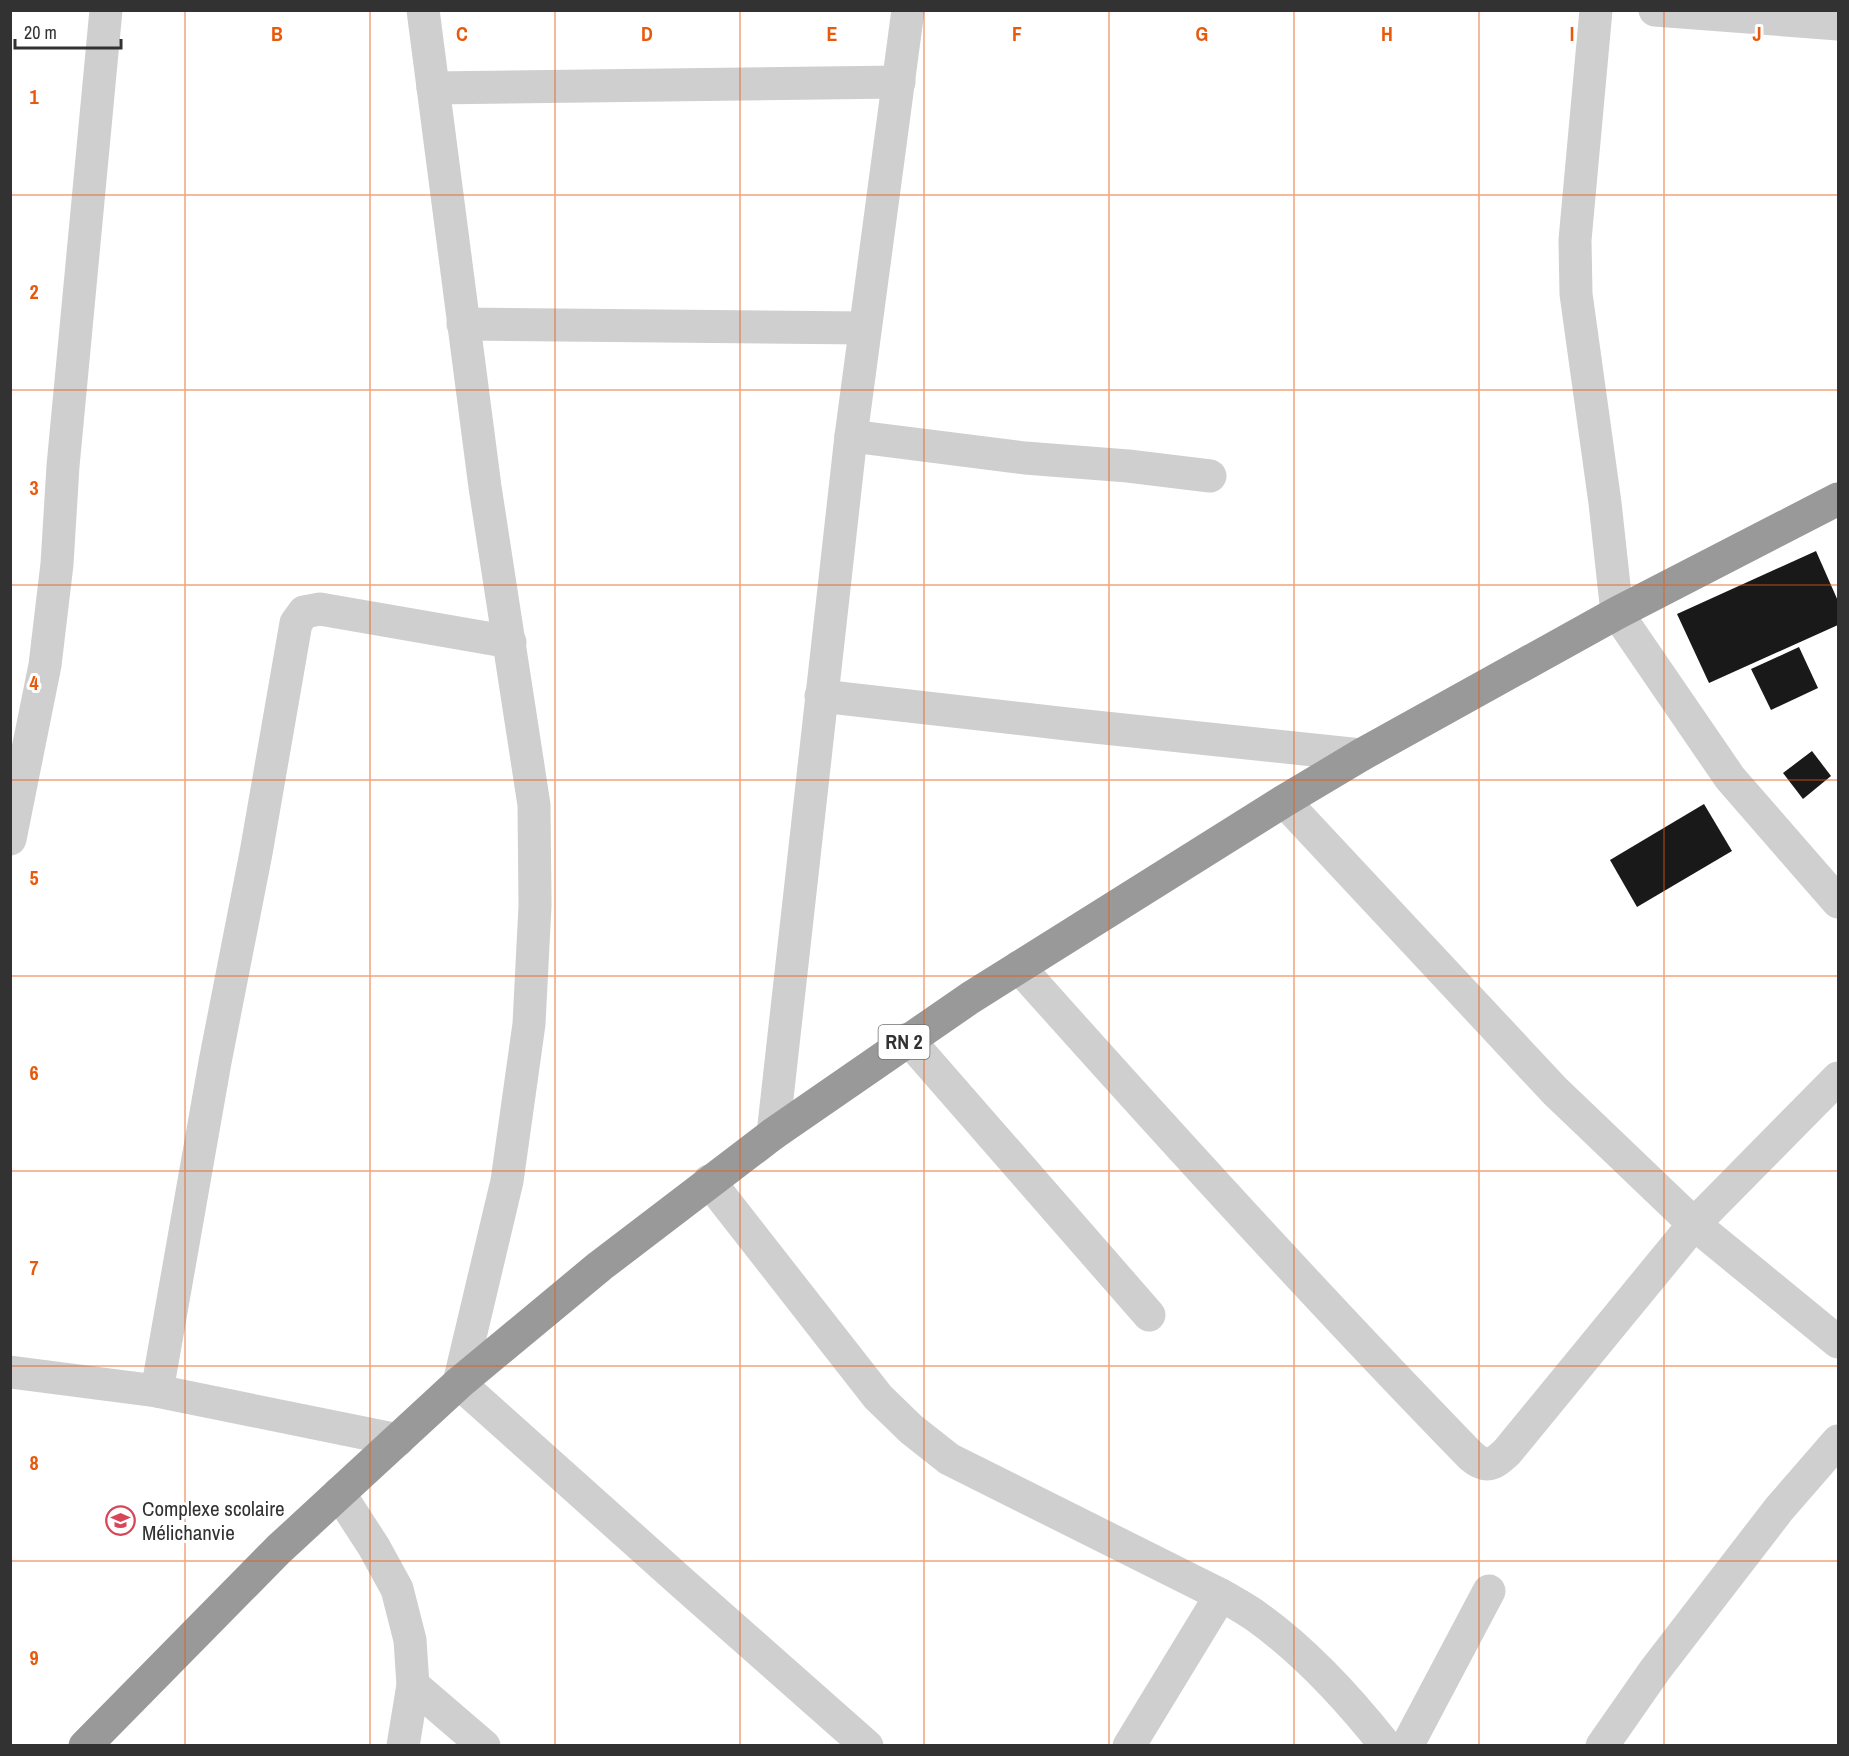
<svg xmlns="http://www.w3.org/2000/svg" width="1849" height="1756" font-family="'Archivo Narrow',sans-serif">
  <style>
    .building { fill: #191919 }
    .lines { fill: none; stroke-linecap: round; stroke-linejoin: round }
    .minor { stroke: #cfcfcf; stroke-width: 33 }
    .highway { stroke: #999; stroke-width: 33 }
    .grid { fill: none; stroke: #e8590c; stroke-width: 1.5; stroke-opacity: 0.55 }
    .labels { text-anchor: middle; stroke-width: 6; stroke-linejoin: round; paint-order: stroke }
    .shield { fill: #fff; stroke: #707070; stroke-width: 1.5 }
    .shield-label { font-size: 20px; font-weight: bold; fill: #323232 }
    .poi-label { font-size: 21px; fill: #323232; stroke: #fff; text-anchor: start }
    .grid-label { font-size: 20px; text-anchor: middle; font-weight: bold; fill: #e8590c; stroke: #fff; stroke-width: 6; stroke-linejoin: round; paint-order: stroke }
  </style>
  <rect width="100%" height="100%" fill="#fff"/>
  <g class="building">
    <polygon points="1816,551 1838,601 1838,625 1709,683 1677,614"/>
    <polygon points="1799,647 1818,688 1771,710 1751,669"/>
    <polygon points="1812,751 1831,776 1803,799 1783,773"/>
    <polygon points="1704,804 1732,851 1637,907 1610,860"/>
  </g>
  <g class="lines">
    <g class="minor">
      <polyline points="423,10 485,487 534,805 535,906 529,1024 507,1181 459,1383 679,1580 867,1746"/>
      <polyline points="1596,10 1575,240 1576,294 1605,503 1617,613 1730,778 1838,902"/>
      <polyline points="1655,10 1838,24"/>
      <polyline points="433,88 899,82"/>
      <polyline points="463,324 865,328"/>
      <polyline points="851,436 1025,458 1128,466 1210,476"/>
      <polyline points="821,696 1076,725 1361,755"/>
      <polyline points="1284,801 1555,1091 1694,1224 1838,1342"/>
      <polyline points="10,839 45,665 57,564 63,466 106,10"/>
      <path d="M 1019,967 C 1167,1133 1316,1297 1471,1456 C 1486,1469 1493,1465 1507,1452 L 1694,1224 L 1838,1078"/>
      <polyline points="908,1039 1149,1315"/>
      <polyline points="773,1134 851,436 908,10"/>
      <path d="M 709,1181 L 878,1397 L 911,1429 L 949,1459 L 1221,1595 C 1233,1602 1246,1609 1257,1617 C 1306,1652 1348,1698 1386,1746"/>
      <polyline points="10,1372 157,1391 398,1440"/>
      <polyline points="157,1391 215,1062 256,853 296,623 304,612 320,609 510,642"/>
      <polyline points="339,1493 374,1547 397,1589 410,1640 413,1685 403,1746"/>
      <polyline points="413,1685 484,1746"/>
      <polyline points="1129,1746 1221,1595"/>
      <polyline points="1407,1746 1489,1591"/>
      <polyline points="1602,1746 1655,1670 1779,1509 1838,1441"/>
    </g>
    <polyline class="highway" points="85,1746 279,1549 459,1383 600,1266 773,1134 970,998 1284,801 1361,755 1617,613 1838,499"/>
  </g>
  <path class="grid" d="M 185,10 L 185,1746M 370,10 L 370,1746M 555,10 L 555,1746M 740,10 L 740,1746M 924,10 L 924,1746M 1109,10 L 1109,1746M 1294,10 L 1294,1746M 1479,10 L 1479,1746M 1664,10 L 1664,1746M 10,195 L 1838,195M 10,390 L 1838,390M 10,585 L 1838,585M 10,780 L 1838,780M 10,976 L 1838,976M 10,1171 L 1838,1171M 10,1366 L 1838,1366M 10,1561 L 1838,1561"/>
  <defs>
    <symbol id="school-ring" viewBox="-11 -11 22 22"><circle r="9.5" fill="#fff" stroke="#d74757" stroke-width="1.5"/><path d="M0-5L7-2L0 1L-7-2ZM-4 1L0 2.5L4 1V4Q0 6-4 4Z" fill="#d74757"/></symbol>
  </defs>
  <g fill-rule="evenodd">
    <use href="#school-ring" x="104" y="1504" width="33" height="33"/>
  </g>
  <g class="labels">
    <rect class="shield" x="878.5" y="1025" width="51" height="34" rx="4.5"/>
    <g class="shield-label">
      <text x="904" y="1049">RN 2</text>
    </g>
    <g class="poi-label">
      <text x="142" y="1516">Complexe scolaire<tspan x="142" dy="24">Mélichanvie</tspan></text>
    </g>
  </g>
  <g class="grid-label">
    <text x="277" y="41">B</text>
    <text x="462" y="41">C</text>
    <text x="647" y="41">D</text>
    <text x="832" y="41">E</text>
    <text x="1017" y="41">F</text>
    <text x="1202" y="41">G</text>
    <text x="1387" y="41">H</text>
    <text x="1572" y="41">I</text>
    <text x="1757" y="41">J</text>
    <text x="34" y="104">1</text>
    <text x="34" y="299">2</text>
    <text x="34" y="495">3</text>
    <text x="34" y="690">4</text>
    <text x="34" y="885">5</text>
    <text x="34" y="1080">6</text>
    <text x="34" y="1275">7</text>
    <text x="34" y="1470">8</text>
    <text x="34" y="1665">9</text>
  </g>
  <rect width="1849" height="1756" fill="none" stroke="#323232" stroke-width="24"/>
  <path d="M15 39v9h106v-9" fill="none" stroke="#323232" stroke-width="3"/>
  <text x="24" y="39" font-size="18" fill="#323232" stroke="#ffffff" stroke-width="4.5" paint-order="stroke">20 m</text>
</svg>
